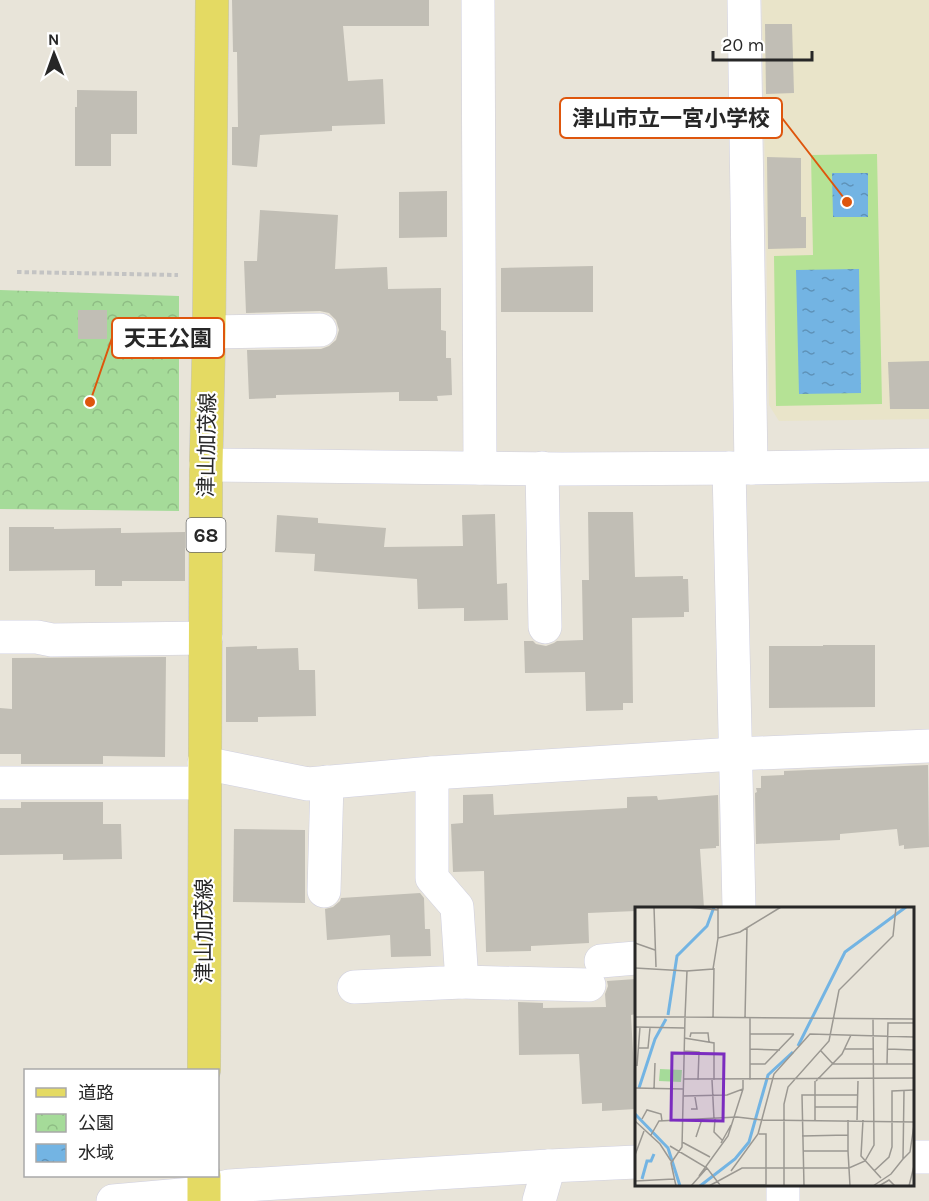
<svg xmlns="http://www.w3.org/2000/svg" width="929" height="1201" font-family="Karla,'Noto Sans JP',sans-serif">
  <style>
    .education { fill: #e9e4c9 }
    .park { fill: url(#park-crowns) }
    .pitch { fill: #b5e295 }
    .water { fill: url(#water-ripples) }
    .building { fill: #c1beb5 }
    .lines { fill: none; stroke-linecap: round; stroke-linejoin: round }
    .minor-casing { stroke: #cfcfdf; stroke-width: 34 }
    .major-casing { stroke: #c3c3c3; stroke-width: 34 }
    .path { stroke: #c3c3c3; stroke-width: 4; stroke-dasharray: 4.5 3; stroke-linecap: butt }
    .minor { stroke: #fff; stroke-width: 33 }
    .major { stroke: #e4da63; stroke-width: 33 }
    .labels { text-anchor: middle; stroke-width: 4.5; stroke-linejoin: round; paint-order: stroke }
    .shield { fill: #fff; stroke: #686868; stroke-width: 1.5 }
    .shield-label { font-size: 20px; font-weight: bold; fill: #272727 }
    .street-label { font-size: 21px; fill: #272727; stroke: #fff }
    .inset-river { fill: none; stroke: #73b4e3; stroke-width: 3 }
    .inset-road { fill: none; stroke: #9b9892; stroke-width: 1.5 }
    .view { fill: #7b2cbf; fill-opacity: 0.15; stroke: #7b2cbf; stroke-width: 3 }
    .inset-edge { fill: none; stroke: #272727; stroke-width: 3 }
    .leader { fill: none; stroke: #de560d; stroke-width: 2 }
    .callout-dot { fill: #de560d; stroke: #fff; stroke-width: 2 }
    .callout { fill: #fff; stroke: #de560d; stroke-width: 2 }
    .callout-label { font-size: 22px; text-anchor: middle; font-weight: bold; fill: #272727 }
  </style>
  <defs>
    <pattern id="park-crowns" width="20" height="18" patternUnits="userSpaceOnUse" patternTransform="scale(1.5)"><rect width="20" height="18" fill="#a5db99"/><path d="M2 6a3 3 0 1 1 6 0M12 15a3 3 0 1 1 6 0" fill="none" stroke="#8ebc84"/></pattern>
    <pattern id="water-ripples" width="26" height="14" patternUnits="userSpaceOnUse" patternTransform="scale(1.5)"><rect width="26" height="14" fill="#73b4e3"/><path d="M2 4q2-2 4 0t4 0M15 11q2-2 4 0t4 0" fill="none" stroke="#5e92b8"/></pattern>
  </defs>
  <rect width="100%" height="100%" fill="#e8e4d9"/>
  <polygon class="education" points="762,0 929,0 929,419 779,421 769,405"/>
  <polygon class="park" points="0,290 179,296 179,511 0,509"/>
  <polygon class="pitch" points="877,154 882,404 776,406 774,256 813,255 811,155"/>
  <g class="water">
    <polygon points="832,173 868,173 868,217 833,217"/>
    <polygon points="859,269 861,393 799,394 796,270"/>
  </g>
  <g class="building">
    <polygon points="232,0 429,0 429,26 343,26 348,81 383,79 385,124 332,126 332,131 260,135 257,167 232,165 232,127 238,127 237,52 233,52"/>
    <polygon points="765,24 792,24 794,93 766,94"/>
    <polygon points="77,90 137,91 137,134 111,134 111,166 75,166 75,107 77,107"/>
    <polygon points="767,157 801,158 801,217 806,217 806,248 768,249"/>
    <polygon points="447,191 447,237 399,238 399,192"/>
    <polygon points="260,210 338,215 335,269 387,267 388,289 441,288 441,330 446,331 446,358 451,358 452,395 437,396 438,401 399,401 399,392 276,395 276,398 249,399 247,350 321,349 329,346 336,340 339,330 336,320 329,313 320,311 246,313 244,261 257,261"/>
    <polygon points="593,266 593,312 501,312 501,268"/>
    <rect x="78" y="310" width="29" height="29"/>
    <polygon points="929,361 929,409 890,409 888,362"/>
    <polygon points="588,512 633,512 635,577 683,576 683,579 688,579 689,612 684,612 684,617 632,618 633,703 623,703 623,710 586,711 585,672 525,673 524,641 533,641 536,644 546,646 554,643 557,641 583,640 582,580 589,580"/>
    <polygon points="495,514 497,584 507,583 508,620 464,621 464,608 418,609 417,579 314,571 315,554 275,552 277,515 318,518 318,523 386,528 384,547 463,546 462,515"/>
    <polygon points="9,527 54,527 54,529 121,528 121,533 185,532 185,581 122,581 122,586 95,586 95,570 9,571"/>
    <polygon points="823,645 875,645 875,707 769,708 769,646 823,646"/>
    <polygon points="257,646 257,649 298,648 299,670 315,670 316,716 258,717 258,722 226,722 226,647"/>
    <polygon points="166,657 165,757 103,756 103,764 21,764 21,754 0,754 0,708 12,709 12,658"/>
    <polygon points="928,765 929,847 904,849 904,845 899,846 897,829 840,834 840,840 756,844 755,793 757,792 756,788 761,788 761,776 784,775 784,771"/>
    <polygon points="493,794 494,815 627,808 627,797 657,796 658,800 718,795 719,846 716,846 716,848 700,849 704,908 636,909 636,911 588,913 589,943 531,946 531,951 486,952 484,871 453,872 451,824 463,823 463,795"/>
    <polygon points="21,802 103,802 103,824 121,824 122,859 63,860 63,854 0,855 0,808 21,808"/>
    <polygon points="234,829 305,830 305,903 233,902"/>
    <polygon points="420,893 424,898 425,929 430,929 431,956 391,957 390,935 327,940 325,909 333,907 340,901 341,898"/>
    <polygon points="636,979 636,1014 631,1015 636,1109 602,1111 602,1103 582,1104 579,1054 519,1055 518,1002 543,1003 543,1008 606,1007 605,994 608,986 607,981"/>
  </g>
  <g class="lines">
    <defs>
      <g id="minor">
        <polyline points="478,0 480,468"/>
        <polyline points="744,0 751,468"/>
        <polyline points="209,332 320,330"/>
        <polyline points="206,465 562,469 751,468 929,465"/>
        <polyline points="542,468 545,627"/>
        <polyline points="729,468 739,908"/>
        <polyline points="0,637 37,637 52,640 206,638"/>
        <polyline points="204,763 308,784 432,773 735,754 929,746"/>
        <polyline points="0,783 204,783"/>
        <polyline points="324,891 327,782"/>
        <polyline points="601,961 636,958"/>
        <polyline points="462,982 589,985"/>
        <polyline points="354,987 462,982 457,907 432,878 432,773"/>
        <polyline points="912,1157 929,1157"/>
        <polyline points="113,1201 204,1193 229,1186 549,1166 636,1162"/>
        <polyline points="539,1201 549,1166"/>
        <polyline points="783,1201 783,1184"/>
      </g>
      <g id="major">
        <polyline points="204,1070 206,465 209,332 212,0"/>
        <polyline points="204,1201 204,1176"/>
      </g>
    </defs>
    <use href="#minor" class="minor-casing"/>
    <use href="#major" class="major-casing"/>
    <polyline class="path" points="17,272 178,275"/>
    <use href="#minor" class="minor"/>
    <use href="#major" class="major"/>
  </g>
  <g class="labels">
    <rect class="shield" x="186.5" y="518" width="39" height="34" rx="4.5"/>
    <g class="shield-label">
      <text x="206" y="542">68</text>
    </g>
    <g class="street-label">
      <text transform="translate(207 445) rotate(-89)" y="7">津山加茂線</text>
      <text transform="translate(204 931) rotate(-90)" y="7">津山加茂線</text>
    </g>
  </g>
  <g transform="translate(635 907)">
    <rect width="279" height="279" fill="#e8e4d9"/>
    <path d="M 25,162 L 47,163 L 46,175 L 24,174 Z" fill="#a5db99"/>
    <path class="inset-river" d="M 33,108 L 42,49 L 72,19 L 79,0M 163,139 L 210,45 L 271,0M 4,181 L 20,132 L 31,112M 0,207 L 33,241 L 45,279M 7,272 L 12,254 L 16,254 L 19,247M 65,279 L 100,252 L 114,235 L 133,168 L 158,145"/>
    <path class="inset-road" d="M 19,0 L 21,60M 52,0 L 83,3M 146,0 L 105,25 L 83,31 L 78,62 L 52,64 L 50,110 L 279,112M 83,31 L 83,0M 0,36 L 20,43M 0,61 L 52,64M 0,110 L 50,110 L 47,240 L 36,256 L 41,279M 78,111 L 79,61M 110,111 L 112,21M 0,120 L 49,121M 115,127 L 159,127M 55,130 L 56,126 L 73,126 L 74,135M 49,131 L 79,136 L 79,173M 3,141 L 13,141 L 15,121M 115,142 L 145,143M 210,142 L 238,142M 253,142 L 279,143M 49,144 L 64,145 L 63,173M 186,144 L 198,157 L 279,157M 115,157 L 130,157 L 159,127M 252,157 L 253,116 L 279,116M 2,159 L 5,120M 48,172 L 279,171M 77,173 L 79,212M 115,173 L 115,111M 181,174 L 207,147 L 216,128M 0,181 L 48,182M 19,182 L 20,156M 49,189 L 92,188 L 108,182 L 108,173M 180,200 L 222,200M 56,202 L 62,202 L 60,190M 7,212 L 12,203 L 26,207 L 27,214M 80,212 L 79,225 L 87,233M 180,213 L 180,174M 222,213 L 223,174M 228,213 L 226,249 L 246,271M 0,214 L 25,237 L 36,254M 16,228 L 24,214 L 102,210 L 127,213 L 279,215M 167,229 L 213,228M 61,230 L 67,212M 47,235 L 75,250M 86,236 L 96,218M 35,239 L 72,261 L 85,278 L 131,278 L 131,227 L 124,227M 168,244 L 213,244 L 213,213M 213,244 L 215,279M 0,248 L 9,224M 268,252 L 275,245 L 279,218M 96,264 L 123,227 L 139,167 L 175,127 L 279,130M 239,264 L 254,250 L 257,240 L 257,184 L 279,183M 64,269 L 93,229 L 108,182M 0,274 L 39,272M 56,279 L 72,261M 74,279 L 107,261 L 214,261 L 230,254 L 239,238 L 238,112M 149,279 L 149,197 L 153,180 L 194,134 L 204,83 L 258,29 L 261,0M 169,279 L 167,188 L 222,188M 238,279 L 256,267 L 268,252 L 269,184M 244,279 L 254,273 L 260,279M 274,279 L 279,259"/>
    <path class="view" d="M 37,146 L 89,147 L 88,214 L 36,213 Z"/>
    <rect width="279" height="279" class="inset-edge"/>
  </g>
  <path class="leader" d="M847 202L782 118M90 402L112 338"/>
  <g class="callout-dot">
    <circle cx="847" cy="202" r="6"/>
    <circle cx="90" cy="402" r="6"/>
  </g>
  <g class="callout">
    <rect x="560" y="98" width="222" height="40" rx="6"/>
    <rect x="112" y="318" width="112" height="40" rx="6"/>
  </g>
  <g class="callout-label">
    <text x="671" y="126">津山市立一宮小学校</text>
    <text x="168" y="346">天王公園</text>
  </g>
  <rect x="24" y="1069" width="195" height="108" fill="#ffffff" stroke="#a9a9a9" stroke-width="1.5"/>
  <rect x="36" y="1088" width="30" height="9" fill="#e4da63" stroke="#a9a9a9" stroke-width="1.5"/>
  <text x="78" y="1099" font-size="18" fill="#272727">道路</text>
  <rect x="36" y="1114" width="30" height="18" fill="url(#park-crowns)" stroke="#a9a9a9" stroke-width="1.5"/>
  <text x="78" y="1129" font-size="18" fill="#272727">公園</text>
  <rect x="36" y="1144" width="30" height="18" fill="url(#water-ripples)" stroke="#a9a9a9" stroke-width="1.5"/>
  <text x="78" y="1159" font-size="18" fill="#272727">水域</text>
  <g transform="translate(54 54) rotate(359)" stroke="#ffffff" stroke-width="4.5" paint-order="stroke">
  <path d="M0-4.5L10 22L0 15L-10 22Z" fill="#272727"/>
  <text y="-9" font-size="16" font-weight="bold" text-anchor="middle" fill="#272727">N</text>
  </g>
  <path d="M713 51v9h99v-9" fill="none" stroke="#272727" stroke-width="3"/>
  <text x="722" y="51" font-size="18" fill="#272727" stroke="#ffffff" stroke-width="4.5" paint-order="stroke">20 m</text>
</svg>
